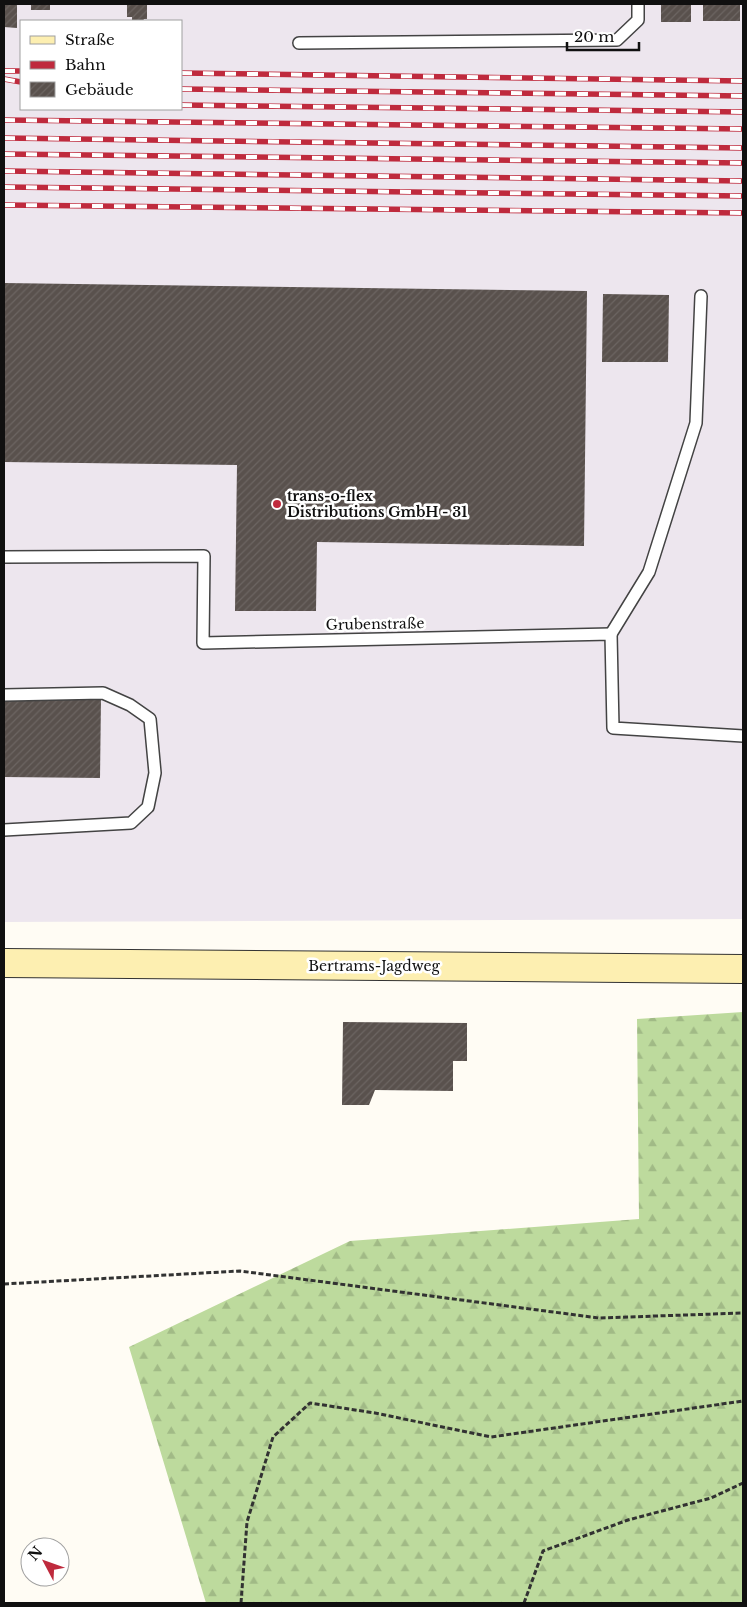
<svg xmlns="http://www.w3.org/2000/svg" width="747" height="1607" font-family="'Libre Baskerville',serif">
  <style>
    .industrial { fill: #ede6ee; fill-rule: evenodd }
    .forest { fill: url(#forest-firs) }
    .building { fill: url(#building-hatch) }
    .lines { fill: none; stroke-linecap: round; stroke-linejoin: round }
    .lane-casing { stroke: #434343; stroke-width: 14 }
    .secondary-casing { stroke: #323232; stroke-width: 30 }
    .path { stroke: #323232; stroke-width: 3; stroke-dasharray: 5 2.5; stroke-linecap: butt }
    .lane { stroke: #fff; stroke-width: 11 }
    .secondary { stroke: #fdefb1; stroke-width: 28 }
    .rail-casing { stroke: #bf2a3d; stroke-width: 5.5 }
    .rail { stroke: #fff; stroke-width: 4; stroke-dasharray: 11; stroke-linecap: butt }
    .poi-dot { fill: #bf2a3d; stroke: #fff; stroke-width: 2 }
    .labels { text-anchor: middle; stroke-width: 5; stroke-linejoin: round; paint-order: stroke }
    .poi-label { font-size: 14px; font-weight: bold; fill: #101010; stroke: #fff; text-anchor: start }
    .street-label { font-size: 14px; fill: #101010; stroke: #fff }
  </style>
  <defs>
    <pattern id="forest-firs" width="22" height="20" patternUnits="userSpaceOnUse" patternTransform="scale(1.25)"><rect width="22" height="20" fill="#bdda9d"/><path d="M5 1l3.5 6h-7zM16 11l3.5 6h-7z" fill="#a1ba86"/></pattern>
    <pattern id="building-hatch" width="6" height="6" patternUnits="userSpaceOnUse" patternTransform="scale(1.25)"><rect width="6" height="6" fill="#59514d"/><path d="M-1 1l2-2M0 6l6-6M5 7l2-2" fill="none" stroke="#6c6562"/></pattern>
  </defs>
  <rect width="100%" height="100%" fill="#fffcf4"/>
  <path class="industrial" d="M 4,4 L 743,4 L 743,919 L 4,922 ZM 21,21 L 181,21 L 181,109 L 21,109 Z"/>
  <polygon class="forest" points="743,1012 743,1603 206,1603 129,1347 350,1241 639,1219 637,1019"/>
  <g class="building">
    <polygon points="4,4 17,4 17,28 4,27"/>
    <rect x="31" y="4" width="19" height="6"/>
    <polygon points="127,4 147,4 147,19 144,19 143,21 132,21 132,17 127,17"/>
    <rect x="661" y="4" width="30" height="18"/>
    <rect x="703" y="5" width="37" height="16"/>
    <polygon points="4,283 587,291 584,546 317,542 316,611 235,611 237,465 4,462"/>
    <polygon points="603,294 669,295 668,362 602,362"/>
    <polygon points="4,698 101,698 100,778 4,777"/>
    <polygon points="343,1022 467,1023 467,1061 453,1061 453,1091 375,1090 369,1105 342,1105"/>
  </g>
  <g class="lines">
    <defs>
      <g id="lane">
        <polyline points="299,43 617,40 638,20 638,4"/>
        <polyline points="4,557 204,556 203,643 611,634 613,728 743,736"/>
        <polyline points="611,634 649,572 696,423 701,296"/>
        <polyline points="4,695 103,693 130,705 150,719 155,773 148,807 131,823 4,830"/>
      </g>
      <polyline id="secondary" points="4,963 743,969"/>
    </defs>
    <use href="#lane" class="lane-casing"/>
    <use href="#secondary" class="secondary-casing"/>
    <g class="path">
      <polyline points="4,1284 240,1271 599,1318 743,1313"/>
      <polyline points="241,1603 247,1522 273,1437 310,1403 375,1413 491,1437 743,1401"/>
      <polyline points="524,1603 543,1551 628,1520 711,1498 743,1483"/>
    </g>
    <use href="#lane" class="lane"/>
    <use href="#secondary" class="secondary"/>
    <defs>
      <g id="rail">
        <polyline points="4,71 21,71"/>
        <polyline points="181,73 743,81"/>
        <polyline points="4,79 21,82"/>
        <polyline points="181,89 743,96"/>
        <polyline points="181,105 743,112"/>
        <polyline points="4,120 743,129"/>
        <polyline points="4,138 743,148"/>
        <polyline points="4,154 743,163"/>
        <polyline points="4,171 743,181"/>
        <polyline points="4,187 743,196"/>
        <polyline points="4,205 743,213"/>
      </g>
    </defs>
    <use href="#rail" class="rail-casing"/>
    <use href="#rail" class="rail"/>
  </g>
  <circle class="poi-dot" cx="277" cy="504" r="5"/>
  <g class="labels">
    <g class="poi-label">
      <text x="287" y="501">trans-o-flex<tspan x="287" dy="16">Distributions GmbH - 31</tspan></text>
    </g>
    <g class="street-label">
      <text transform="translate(375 624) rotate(-1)" y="5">Grubenstraße</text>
      <text x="374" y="971">Bertrams-Jagdweg</text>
    </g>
  </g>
  <rect width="747" height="1607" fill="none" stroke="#101010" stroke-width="10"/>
  <rect x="20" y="20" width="162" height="90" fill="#ffffff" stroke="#9f9f9f"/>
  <rect x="30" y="36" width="25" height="8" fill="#fdefb1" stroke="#9f9f9f"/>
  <text x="65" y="45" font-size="15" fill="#101010">Straße</text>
  <rect x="30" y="61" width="25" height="8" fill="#bf2a3d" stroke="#9f9f9f"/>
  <text x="65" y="70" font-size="15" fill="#101010">Bahn</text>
  <rect x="30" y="82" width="25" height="15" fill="url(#building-hatch)" stroke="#9f9f9f"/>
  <text x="65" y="95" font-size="15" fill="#101010">Gebäude</text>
  <g transform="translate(45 1562) rotate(311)"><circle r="24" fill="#ffffff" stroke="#9f9f9f"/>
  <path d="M0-4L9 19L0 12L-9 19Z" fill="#bf2a3d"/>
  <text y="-8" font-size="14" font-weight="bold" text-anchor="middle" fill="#101010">N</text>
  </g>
  <path d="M567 42v8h72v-8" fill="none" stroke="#101010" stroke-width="2.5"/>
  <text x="574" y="42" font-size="15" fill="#101010" stroke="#ffffff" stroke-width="4" paint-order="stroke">20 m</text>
</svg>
